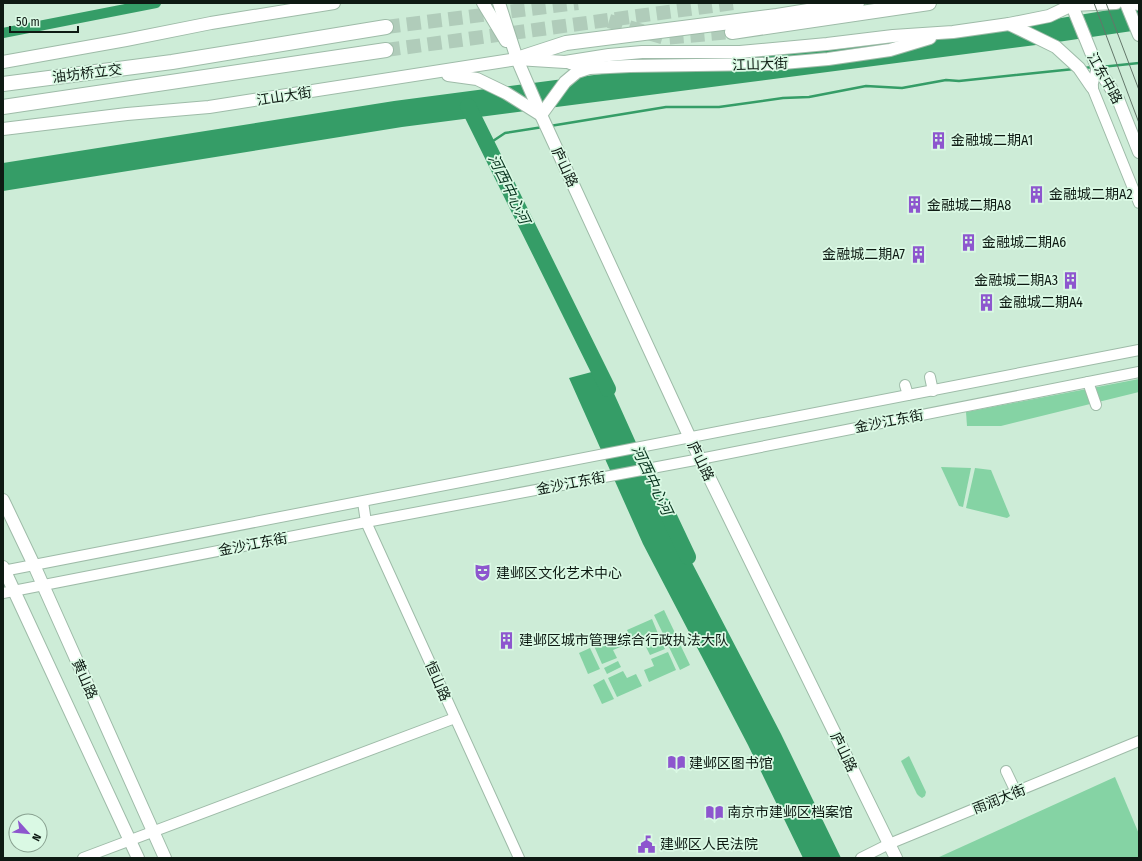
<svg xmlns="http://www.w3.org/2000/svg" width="1142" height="861" font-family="'Fira Sans Condensed','Noto Sans SC',sans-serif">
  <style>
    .green { fill: #85d3a4 }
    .water { fill: #359d67 }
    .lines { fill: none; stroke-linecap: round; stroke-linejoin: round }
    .stream { stroke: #359d67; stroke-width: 2.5 }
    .canal { stroke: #359d67; stroke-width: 10 }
    .river { stroke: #359d67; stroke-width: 16 }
    .highway-tunnel { stroke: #b0ccba; stroke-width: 14; stroke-dasharray: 14 7; stroke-linecap: butt }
    .minor-casing { stroke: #9ebba8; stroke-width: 12 }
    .major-casing { stroke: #9ebba8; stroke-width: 14 }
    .highway-casing { stroke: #9ebba8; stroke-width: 16 }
    .minor { stroke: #fff; stroke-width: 10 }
    .major { stroke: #fff; stroke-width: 12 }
    .highway { stroke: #fff; stroke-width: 14 }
    .tram { stroke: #63776a; stroke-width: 1 }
    .labels { text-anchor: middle; stroke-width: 3.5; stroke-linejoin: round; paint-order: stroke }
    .street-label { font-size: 14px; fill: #0e1a13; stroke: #daf9e4 }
    .poi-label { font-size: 14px; fill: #0e1a13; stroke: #daf9e4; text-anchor: start }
    .water-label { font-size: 15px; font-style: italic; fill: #06331d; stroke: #daf9e4 }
  </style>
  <rect width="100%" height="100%" fill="#cdecd7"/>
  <g class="green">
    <polygon points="1139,379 1139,392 1001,426 967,426 966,412"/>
    <polygon points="941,467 971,468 963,507 959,506"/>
    <polygon points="975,468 991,470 1010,516 1007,518 966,508"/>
    <polygon points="664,610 676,635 666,640 654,615"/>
    <polygon points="652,619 659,636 645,642 643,637 632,642 627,630"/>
    <polygon points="620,634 625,645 613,650 617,658 602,664 594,646"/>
    <polygon points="678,640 690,665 680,670 668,645"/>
    <polygon points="661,641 665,649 650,655 646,647"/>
    <polygon points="590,648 600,669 588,674 579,653"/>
    <polygon points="668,652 676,670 649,682 644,670 654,666 651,659"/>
    <polygon points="618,661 621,667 607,674 604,668"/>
    <polygon points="623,671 627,678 636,674 642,686 617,697 608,678"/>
    <polygon points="604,679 614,699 602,704 593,685"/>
    <polygon points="909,756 926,792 925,796 922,798 919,796 917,794 901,761"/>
    <polygon points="1115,777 1139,834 1139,858 937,858"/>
  </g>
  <g class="water">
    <polygon points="1139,5 1139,30 1044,44 402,127 3,191 3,163 394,101 762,53 1037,22"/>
    <polygon points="603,369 677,534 781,734 841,858 803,858 748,745 643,544 569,378"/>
  </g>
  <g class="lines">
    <g class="stream">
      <polyline points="1101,67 1139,63"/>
      <polyline points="1083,68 1094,67"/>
      <polyline points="550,126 666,107 719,107 783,98 809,97 866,86 902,88 946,80 959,81 1074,69"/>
      <polyline points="487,145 505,133 543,127"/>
    </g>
    <polyline class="canal" points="3,33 156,3"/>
    <g class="river">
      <polyline points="468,106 608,389"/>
      <polyline points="664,506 688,557"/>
    </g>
    <g class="highway-tunnel">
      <polyline points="609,21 665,38 732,32"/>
      <polyline points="386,27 578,3"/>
      <polyline points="386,50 734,3"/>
    </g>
    <defs>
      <g id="minor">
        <polyline points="1097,67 1092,87 1139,203"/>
        <polyline points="930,377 933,391"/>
        <polyline points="1088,382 1096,405"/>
        <polyline points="905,385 908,395"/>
        <polyline points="363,502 366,522 519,858"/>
        <polyline points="3,571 1139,350"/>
        <polyline points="3,593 366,522 700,459 1139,372"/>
        <polyline points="1006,771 1016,792"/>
        <polyline points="83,858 455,718"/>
        <polyline points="861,858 889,844 1139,741"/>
      </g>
      <g id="major">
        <polyline points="483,3 506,41"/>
        <polyline points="499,3 517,59 541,115 690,438 896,858"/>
        <polyline points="1071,3 1097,67 1118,99 1139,152"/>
        <polyline points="1126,3 1139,35"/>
        <polyline points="1131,3 1139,4"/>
        <polyline points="1009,24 1056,47 1079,68 1092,87"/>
        <polyline points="3,62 126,40 211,23 334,3"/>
        <polyline points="570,63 589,68 630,66 772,64 828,59 890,50 930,38"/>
        <polyline points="448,75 477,79 506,93 541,115"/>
        <polyline points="541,115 565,82 577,72 589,68"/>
        <polyline points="3,129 127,114 209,107 517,59 565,62 609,55 642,52 740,52 827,44 893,36 953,32 1009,24 1049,16 1072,5 1116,3"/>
        <polyline points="3,500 34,565 165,858"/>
        <polyline points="3,567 138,858"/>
      </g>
      <g id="highway">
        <polyline points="1068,3 1072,5"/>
        <polyline points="732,32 929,3"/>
        <polyline points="517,59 566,43 777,16 857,3"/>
        <polyline points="3,84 172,62 386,27"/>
        <polyline points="3,107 386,50"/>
      </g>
    </defs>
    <use href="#minor" class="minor-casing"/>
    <use href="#major" class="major-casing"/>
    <use href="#highway" class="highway-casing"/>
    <use href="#minor" class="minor"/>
    <use href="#major" class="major"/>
    <use href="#highway" class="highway"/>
    <g class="tram">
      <polyline points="1094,3 1139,123"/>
      <polyline points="1106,3 1139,90"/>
    </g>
  </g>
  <defs>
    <symbol id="building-bare" viewBox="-9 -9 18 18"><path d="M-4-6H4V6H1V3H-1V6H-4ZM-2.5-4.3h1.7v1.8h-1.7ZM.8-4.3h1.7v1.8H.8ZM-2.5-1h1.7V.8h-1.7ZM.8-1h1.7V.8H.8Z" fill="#8d56ce" stroke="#daf9e4" stroke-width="2.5" paint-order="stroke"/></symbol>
    <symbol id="theatre-bare" viewBox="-9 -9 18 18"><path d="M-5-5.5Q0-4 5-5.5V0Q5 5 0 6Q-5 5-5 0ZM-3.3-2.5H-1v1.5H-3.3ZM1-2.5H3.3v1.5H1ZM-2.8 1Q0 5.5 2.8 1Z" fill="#8d56ce" stroke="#daf9e4" stroke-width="2.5" paint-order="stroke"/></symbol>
    <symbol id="library-bare" viewBox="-9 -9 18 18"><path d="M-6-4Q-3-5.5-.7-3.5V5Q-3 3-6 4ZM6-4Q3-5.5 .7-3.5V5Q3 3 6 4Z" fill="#8d56ce" stroke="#daf9e4" stroke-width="2.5" paint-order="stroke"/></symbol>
    <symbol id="civic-bare" viewBox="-9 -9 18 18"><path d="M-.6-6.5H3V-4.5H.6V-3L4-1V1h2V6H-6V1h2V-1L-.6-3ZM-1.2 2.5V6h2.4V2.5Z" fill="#8d56ce" stroke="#daf9e4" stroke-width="2.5" paint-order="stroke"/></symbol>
  </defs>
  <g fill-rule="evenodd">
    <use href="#building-bare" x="926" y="128" width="25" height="25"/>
    <use href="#building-bare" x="1024" y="182" width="25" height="25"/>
    <use href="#building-bare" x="902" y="192" width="25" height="25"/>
    <use href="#building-bare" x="956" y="230" width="25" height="25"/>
    <use href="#building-bare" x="906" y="242" width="25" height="25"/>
    <use href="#building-bare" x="1058" y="268" width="25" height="25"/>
    <use href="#building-bare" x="974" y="290" width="25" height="25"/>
    <use href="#theatre-bare" x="470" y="560" width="25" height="25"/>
    <use href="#building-bare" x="494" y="628" width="25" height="25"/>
    <use href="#library-bare" x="664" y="750" width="25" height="25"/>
    <use href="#library-bare" x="702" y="800" width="25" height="25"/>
    <use href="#civic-bare" x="634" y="832" width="25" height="25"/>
  </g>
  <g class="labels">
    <g class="street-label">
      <text transform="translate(760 64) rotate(-2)" y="5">江山大街</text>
      <text transform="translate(87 73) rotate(-7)" y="5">油坊桥立交</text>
      <text transform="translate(1105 78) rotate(61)" y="5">江东中路</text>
      <text transform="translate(284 96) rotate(-9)" y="5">江山大街</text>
      <text transform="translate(565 167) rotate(65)" y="5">庐山路</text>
      <text transform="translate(889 421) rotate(-11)" y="5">金沙江东街</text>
      <text transform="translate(701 461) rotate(64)" y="5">庐山路</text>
      <text transform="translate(571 483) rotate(-11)" y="5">金沙江东街</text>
      <text transform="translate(253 544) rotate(-11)" y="5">金沙江东街</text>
      <text transform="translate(85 679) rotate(66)" y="5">黄山路</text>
      <text transform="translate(438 681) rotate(66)" y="5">恒山路</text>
      <text transform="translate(844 752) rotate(64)" y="5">庐山路</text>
      <text transform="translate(999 799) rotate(-22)" y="5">雨润大街</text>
    </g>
    <g class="poi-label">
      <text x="951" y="145">金融城二期A1</text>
      <text x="1049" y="199">金融城二期A2</text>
      <text x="927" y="210">金融城二期A8</text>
      <text x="982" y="247">金融城二期A6</text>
      <text x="905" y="259" text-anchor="end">金融城二期A7</text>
      <text x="1058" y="285" text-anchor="end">金融城二期A3</text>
      <text x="999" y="307">金融城二期A4</text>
      <text x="496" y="578">建邺区文化艺术中心</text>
      <text x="519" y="645">建邺区城市管理综合行政执法大队</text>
      <text x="689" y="768">建邺区图书馆</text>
      <text x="727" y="817">南京市建邺区档案馆</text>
      <text x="660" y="849">建邺区人民法院</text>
    </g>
    <g class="water-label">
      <text transform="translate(509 189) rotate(64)" y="5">河西中心河</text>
      <text transform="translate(652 480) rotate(65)" y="5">河西中心河</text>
    </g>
  </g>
  <rect width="1142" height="861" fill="none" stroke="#0e1a13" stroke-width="8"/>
  <g transform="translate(28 833) rotate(117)"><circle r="19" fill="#daf9e4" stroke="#88a090"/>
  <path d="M0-3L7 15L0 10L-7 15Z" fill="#8d56ce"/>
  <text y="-6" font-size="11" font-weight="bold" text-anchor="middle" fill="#0e1a13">N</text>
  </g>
  <path d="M10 26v6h68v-6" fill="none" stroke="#0e1a13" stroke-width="2"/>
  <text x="16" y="26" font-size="12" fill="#0e1a13" stroke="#daf9e4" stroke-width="3" paint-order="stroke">50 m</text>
</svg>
